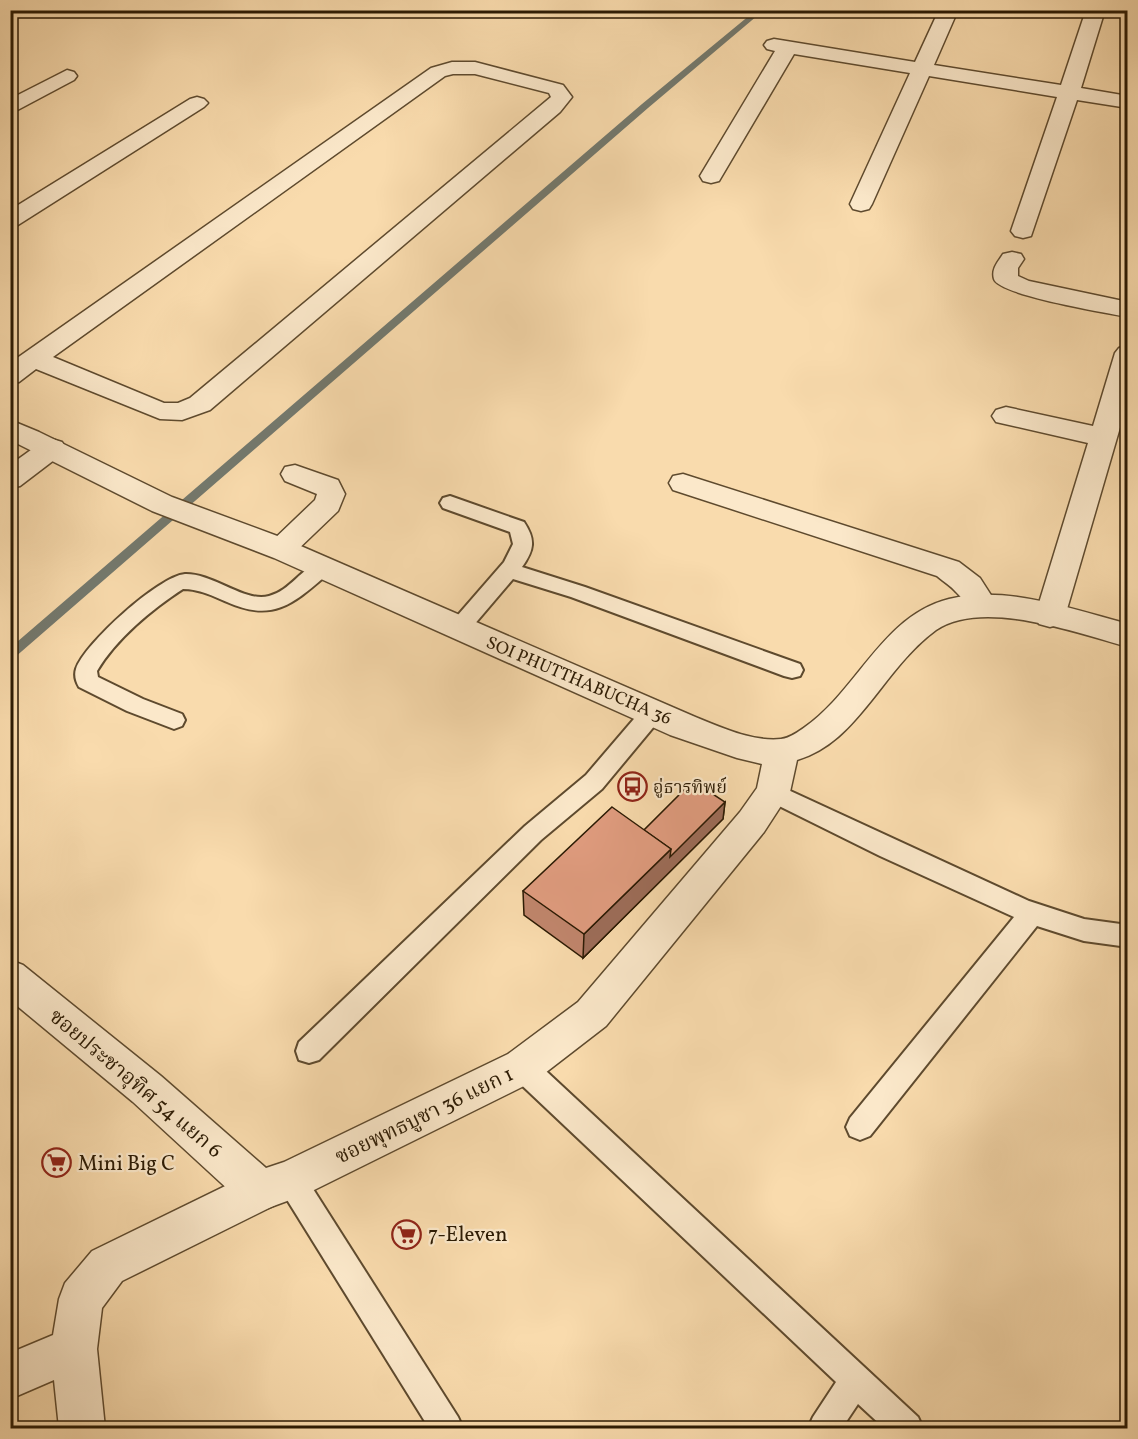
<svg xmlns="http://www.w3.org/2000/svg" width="1138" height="1439" font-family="Vollkorn,'Noto Serif Thai',serif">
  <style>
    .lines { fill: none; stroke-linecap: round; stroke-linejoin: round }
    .stream { fill: #73796e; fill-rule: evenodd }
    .service-casing { stroke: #5e4a2e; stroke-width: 4 }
    .minor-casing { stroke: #5e4a2e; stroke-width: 3 }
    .tertiary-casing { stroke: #5e4a2e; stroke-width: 3 }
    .service { fill: #fbe8ca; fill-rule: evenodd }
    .minor { fill: #fbe8ca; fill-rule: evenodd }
    .tertiary { fill: #fbe8ca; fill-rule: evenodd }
    .wall { fill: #c1866d; stroke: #2b1a03; stroke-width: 1.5 }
    .shaded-wall { fill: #9d6d59; stroke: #2b1a03; stroke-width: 1.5 }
    .building { fill: #e09c7f; stroke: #2b1a03; stroke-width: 1.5 }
    .labels { text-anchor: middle; stroke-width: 4.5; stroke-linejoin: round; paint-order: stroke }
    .street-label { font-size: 18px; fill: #2b1a03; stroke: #fbe8ca }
    .poi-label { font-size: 18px; fill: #2b1a03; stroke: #fbe8ca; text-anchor: start }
    .near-street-label { font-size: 21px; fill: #2b1a03; stroke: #fbe8ca }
    .near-poi-label { font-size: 21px; fill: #2b1a03; stroke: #fbe8ca; text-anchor: start }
  </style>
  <rect width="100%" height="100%" fill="#f9dbad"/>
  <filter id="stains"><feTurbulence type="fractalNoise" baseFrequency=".00333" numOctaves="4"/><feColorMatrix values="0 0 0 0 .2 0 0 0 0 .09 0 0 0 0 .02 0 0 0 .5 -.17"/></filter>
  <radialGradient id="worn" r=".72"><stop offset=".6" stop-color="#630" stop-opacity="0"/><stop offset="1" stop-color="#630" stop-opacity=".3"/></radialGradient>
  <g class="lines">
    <polygon class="stream" points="756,10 764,10 648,108 14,658 10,659 10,648 642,104"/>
    <defs>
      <g id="service">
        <path d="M 450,496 L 524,522 C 536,540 534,550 522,567 L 585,587 L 800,664 L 803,670 L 800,676 L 792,678 L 784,676 L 571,597 L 513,579 L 467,633 L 459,636 L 451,633 L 448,628 L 451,623 L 504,562 L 513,544 L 510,532 L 443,508 L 440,503 L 443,498 Z"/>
        <path d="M 322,561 L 329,563 L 332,568 L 329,573 C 294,603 274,623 227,602 C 213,596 199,589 183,589 C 152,609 116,639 97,671 L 98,677 L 143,699 L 182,714 L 185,720 L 182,726 L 174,729 L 127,711 L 79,687 C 76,682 74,675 76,669 C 84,644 159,576 185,574 C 213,573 245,603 269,596 C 290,591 302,567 322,561 Z"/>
        <polygon points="653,703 661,706 664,712 661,718 602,789 541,840 319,1060 309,1063 299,1060 296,1051 299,1042 525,826 586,775 645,706"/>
        <polygon points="773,783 1029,901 1084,919 1128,925 1128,947 1084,941 1037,926 870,1136 860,1140 850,1136 846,1127 850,1118 1014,917 880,856 765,799 761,792 765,785"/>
        <polygon points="522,1054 532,1058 918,1417 923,1428 884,1428 858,1404 842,1428 808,1428 813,1417 836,1382 512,1076 508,1067 512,1058"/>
        <polygon points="291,1166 301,1170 458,1417 463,1428 429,1428 281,1190 277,1180 281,1170"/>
      </g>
      <g id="minor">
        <polygon points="939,10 958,10 934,65 1061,85 1086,10 1105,10 1081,88 1128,96 1128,108 1077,100 1031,236 1023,238 1015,236 1011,231 1057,97 929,76 872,204 869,209 861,211 853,209 850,204 910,73 794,54 719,181 711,183 703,181 700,176 775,51 767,49 764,45 767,41 774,39 915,62"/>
        <path d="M 452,62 L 475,62 L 563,85 L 572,97 L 560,112 L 210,410 L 182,420 L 160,419 L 36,369 L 19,382 L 10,384 L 10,363 L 431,68 ZM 453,74 L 475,74 L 549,93 L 551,97 L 190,398 L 178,403 L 164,403 L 53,357 L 445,76 Z"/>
        <polygon points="67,70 74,72 77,76 74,80 10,114 10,99"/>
        <polygon points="197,97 204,99 208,103 204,107 18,225 10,227 10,210 190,99"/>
        <path d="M 1012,252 L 1021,254 L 1024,259 L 1018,268 L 1018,276 L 1029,281 L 1128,302 L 1128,317 C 1108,313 998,295 994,279 C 991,269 998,262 1003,254 Z"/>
        <polygon points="1128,345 1128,400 1065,616 1061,624 1050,627 1039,624 1035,616 1088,443 996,422 992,416 996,410 1006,407 1093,426 1115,353 1119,348"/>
        <polygon points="52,439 62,442 66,448 62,454 20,486 10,488 10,465 42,442"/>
        <polygon points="295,465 338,480 345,494 338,511 291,556 281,559 271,556 266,549 271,542 315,500 317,494 285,481 281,474 285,467"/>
        <path d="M 683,474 L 959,562 L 980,578 L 998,606 L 994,614 C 968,621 971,606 956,592 C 951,586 944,582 937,576 L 673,490 L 669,483 L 673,476 Z"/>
        <polygon points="260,1169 275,1175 281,1190 275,1205 122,1281 102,1308 97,1349 105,1428 59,1428 54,1380 10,1399 10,1353 53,1335 59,1299 65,1283 92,1251"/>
      </g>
      <path id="tertiary" d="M 10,420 L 39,432 L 172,497 L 280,537 L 693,716 C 720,727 752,742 781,739 C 790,738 798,732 805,727 C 858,690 882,616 949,599 C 1007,585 1072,609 1128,624 L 1128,647 C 1077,633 983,598 936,630 C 910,649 891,676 871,701 C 850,727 830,750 797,760 L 790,792 L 764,832 L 606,1026 L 536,1080 L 306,1194 L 260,1211 L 245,1205 L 133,1102 L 10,1000 L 10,960 L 23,965 L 161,1076 L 266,1168 L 284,1162 L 508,1054 L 578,1002 L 740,812 L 757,788 L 762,764 L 737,758 L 670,735 L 274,558 L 152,511 L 10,440 Z"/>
    </defs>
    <use href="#service" class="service-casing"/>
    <use href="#minor" class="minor-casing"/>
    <use href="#tertiary" class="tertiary-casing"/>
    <use href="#service" class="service"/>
    <use href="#minor" class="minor"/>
    <use href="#tertiary" class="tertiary"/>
  </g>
  <polygon class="wall" points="725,802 723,819 583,958 524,915 523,891"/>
  <polygon class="shaded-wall" points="725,802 723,819 583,958 584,934 671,849"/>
  <g class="building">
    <polygon points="693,781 725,802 670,857 671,849 644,830"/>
    <polygon points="612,807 671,849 584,934 523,891"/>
  </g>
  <defs>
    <symbol id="bus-ring" viewBox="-11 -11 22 22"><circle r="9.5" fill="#fbe8ca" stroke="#8f2418" stroke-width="1.5"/><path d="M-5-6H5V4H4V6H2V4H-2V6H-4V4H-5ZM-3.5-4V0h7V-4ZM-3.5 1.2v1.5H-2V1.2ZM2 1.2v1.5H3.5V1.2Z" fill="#8f2418"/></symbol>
    <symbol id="supermarket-ring" viewBox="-11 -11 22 22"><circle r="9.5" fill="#fbe8ca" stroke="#8f2418" stroke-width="1.5"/><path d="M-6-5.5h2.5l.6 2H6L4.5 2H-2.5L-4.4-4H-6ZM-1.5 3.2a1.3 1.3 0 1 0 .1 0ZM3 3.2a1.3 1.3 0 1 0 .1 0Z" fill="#8f2418"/></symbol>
  </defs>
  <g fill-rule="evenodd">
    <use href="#bus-ring" x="616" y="770" width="33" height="33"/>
    <use href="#supermarket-ring" x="40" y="1146" width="33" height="33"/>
    <use href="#supermarket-ring" x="390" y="1218" width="33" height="33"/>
  </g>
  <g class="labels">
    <g class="street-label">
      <text transform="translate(579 680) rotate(23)" y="6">SOI PHUTTHABUCHA 36</text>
    </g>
    <g class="poi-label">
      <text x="653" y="793">อู่ธารทิพย์</text>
    </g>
    <g class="near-street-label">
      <text transform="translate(136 1083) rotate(40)" y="7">ซอยประชาอุทิศ 54 แยก 6</text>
      <text transform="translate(424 1115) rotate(-26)" y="7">ซอยพุทธบูชา 36 แยก 1</text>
    </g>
    <g class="near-poi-label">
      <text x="78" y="1170">Mini Big C</text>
      <text x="428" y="1241">7-Eleven</text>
    </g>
  </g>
  <rect width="1138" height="1439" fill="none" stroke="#f9dbad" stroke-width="36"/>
  <rect x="12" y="12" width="1114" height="1415" fill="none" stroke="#2b1a03" stroke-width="3"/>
  <rect x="18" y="18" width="1102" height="1403" fill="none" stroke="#2b1a03" stroke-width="1.5"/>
  <rect width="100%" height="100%" filter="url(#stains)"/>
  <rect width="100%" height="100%" fill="url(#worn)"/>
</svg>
